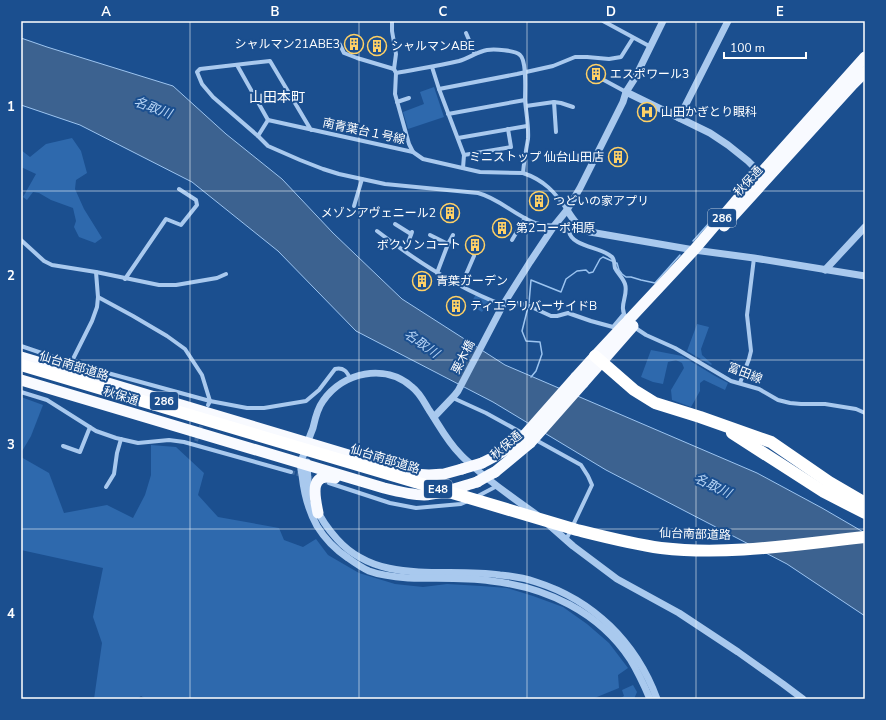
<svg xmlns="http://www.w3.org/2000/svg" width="886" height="720" font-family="'Nunito Sans','Noto Sans JP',sans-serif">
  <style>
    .green { fill: #2e69ad }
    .water { fill: #3c6290; stroke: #9cc4f0 }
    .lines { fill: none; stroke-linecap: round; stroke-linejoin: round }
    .stream { stroke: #9cc4f0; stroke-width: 1.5 }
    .minor-tunnel { stroke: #3d69a0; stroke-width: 4; stroke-dasharray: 4 2; stroke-linecap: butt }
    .minor { stroke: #a9c9ee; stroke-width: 4 }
    .tertiary { stroke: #a9c9ee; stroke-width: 7 }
    .trunk { stroke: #f8faff; stroke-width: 11 }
    .motorway { stroke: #fff; stroke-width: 12 }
    .trunk-bridge { stroke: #f8faff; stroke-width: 11 }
    .motorway-bridge { stroke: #fff; stroke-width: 12 }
    .grid { fill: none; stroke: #fff; stroke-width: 1; stroke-opacity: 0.55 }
    .labels { text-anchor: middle; stroke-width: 4; stroke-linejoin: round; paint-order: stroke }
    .shield { fill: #1b4f8f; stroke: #bbcadd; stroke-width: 1 }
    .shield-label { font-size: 11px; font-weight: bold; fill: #fff }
    .poi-label { font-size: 12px; fill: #fff; stroke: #1b4f8f; text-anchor: start }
    .street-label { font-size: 12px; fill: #fff; stroke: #1b4f8f }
    .water-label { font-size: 13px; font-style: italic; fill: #b5d3f5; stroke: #1b4f8f }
    .quarter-label { font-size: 14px; fill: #fff; stroke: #1b4f8f }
    .neatline { fill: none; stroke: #fff; stroke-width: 1.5 }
    .grid-label { font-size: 13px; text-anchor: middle; font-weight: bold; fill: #fff }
  </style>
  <rect width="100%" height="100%" fill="#1b4f8f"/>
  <g class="green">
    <polygon points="434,87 444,117 408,129 403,112 424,104 420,92"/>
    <polygon points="72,138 81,151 87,173 76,180 75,189 84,209 102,238 95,243 79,237 74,227 76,221 73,208 51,200 39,193 33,192 27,200 23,197 36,174 21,167 21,150 30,157 46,144"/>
    <polygon points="476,294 489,301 482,312 470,305"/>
    <polygon points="697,324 709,327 701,349 702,355 712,364 711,365 687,351"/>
    <polygon points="651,350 682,356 715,376 728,383 725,390 704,380 700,383 700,391 691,407 672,400 671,390 684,368 682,363 676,360 668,362 663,384 653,382 641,377"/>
    <polygon points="21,397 43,405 31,436 21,453"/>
    <polygon points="151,445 176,447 204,473 198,495 218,517 279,528 284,540 303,547 316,539 328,555 359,573 395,584 423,587 447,584 481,586 507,588 533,596 563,607 587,624 609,643 628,668 618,675 619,688 592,699 146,699 141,696 137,699 94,699 102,643 93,617 103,568 21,550 21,457 49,473 64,513 107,505 133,518 145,495 151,475"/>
    <polygon points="633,685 637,692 634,699 619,699 624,696 622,690"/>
  </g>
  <polygon class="water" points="21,38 47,47 173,86 226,134 282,179 333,233 402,299 505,365 757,473 822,508 865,533 865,616 787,564 606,470 493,402 356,331 278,251 192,182 80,125 21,105"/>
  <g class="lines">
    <g class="stream">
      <polyline points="693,241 718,213"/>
      <polyline points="616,263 617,263 619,270 622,274 626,277 631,277 641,280 655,283 680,255"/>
      <polyline points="529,303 531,280 561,292 566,279 577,271 586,270 589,273 593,272 600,259 603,257 612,261"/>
      <polyline points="528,307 522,331 526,341 540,342 542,354 536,371 531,377"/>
    </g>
    <g class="minor-tunnel">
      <polyline points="196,441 203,420"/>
      <polyline points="291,472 329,483"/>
    </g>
    <g class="minor">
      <path d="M 392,21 L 392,31 L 396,54 L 394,69 L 396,73 L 395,94 L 409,144 L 413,152 L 423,159 L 480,172 L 523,173 C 544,180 555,192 567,210"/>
      <polyline points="603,21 651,47"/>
      <polyline points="466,33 475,54"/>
      <polyline points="338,41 344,53 357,58 394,69"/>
      <polyline points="237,65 268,120"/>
      <polyline points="432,67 439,89 464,155 463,168"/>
      <path d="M 396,73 C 417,69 438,66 459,61 C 469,58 477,52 487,50 C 494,49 515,50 520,55 C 527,61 525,90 525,100 C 526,112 529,127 528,139 C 526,150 524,161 523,173"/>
      <polyline points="602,79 626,92"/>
      <polyline points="439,89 517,74 553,66 575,57 587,57 609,59 621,57 633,38"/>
      <polyline points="397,102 409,98"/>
      <polyline points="554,102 556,132"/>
      <polyline points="526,106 554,102 561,103 573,107"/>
      <polyline points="448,114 525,100"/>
      <path d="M 311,130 L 270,61 L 200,69 L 197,72 L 202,84 L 213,97 L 258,136 L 268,120 C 313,130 359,140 404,150 L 413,152"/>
      <path d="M 258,136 L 268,146 L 300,160 L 323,169 L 339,174 L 385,184 L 478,193 C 498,198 513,214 533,222 C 539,225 547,225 554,226"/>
      <polyline points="458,138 527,126"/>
      <polyline points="464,155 511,147 508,129"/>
      <polyline points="354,206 362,179"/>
      <path d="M 576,223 L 569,231 C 571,247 602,247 612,257 C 615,260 614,265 615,268 C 618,274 623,278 625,284 C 629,296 617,306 627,319"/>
      <polyline points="395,224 411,234"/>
      <path d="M 377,231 C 416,261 457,288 503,305"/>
      <polyline points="430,235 448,244"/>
      <polyline points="21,240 44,261 52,265 96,272 159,285 176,285 217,278 226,274"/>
      <polyline points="512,240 525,218"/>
      <polyline points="405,251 412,232"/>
      <polyline points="437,273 448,244 453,235"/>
      <polyline points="125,279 166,219 181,225 197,205 196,200 179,189"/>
      <polyline points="461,286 474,256"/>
      <polyline points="98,297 133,316 167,336 185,349 202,375 210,401 208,405"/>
      <polyline points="506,301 527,305 551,316 557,316 568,313 591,321 613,327 623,315"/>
      <polyline points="634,327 646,335 675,348 731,381 759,389 778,400 790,403 801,404 825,404 856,409 865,413"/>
      <path d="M 21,346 L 71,363 L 210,401 L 247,408 L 264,408 L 306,401 L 319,390 L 335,369 C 344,367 347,372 350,378"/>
      <polyline points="71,363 92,321 97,307 98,297 96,272"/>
      <polyline points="740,383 749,359 751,351 747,315 754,258"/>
      <polyline points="21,392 47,400 96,431 116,438 138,443 169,440 184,442 291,472"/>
      <polyline points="453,398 486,413 524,434"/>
      <polyline points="534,439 581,465 588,476 592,485 566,540"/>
      <polyline points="63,446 80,452 90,427"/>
      <polyline points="329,483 390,503 416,508 461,504 468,501"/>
      <polyline points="106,487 114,474 117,453 121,439"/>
      <polyline points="476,497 497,486"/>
    </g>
    <g class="tertiary">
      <polyline points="626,92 710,133 728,145 748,161 761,174"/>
      <polyline points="679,118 728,21"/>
      <path d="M 567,210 C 574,221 577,226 590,232 L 694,250 L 754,258 L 865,276"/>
      <polyline points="825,270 865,227"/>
      <polyline points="434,417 454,396 458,391 503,305 530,262 554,226 567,210 580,188 623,102 626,92 635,78 663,21"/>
      <polyline points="307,462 308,482 312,497"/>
      <path d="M 317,509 C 321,520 329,530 337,539 C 379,586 444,567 500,575 C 512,576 524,578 536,582 C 593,600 636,642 657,699"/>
      <path d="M 537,515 C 516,500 494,485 475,468 C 470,463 464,459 460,454 C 447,441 439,425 429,410 C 424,402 420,393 412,387 C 385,363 343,372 323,401 C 317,409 315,419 313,428 C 310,436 307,443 305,451 C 304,455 301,459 301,463 C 300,467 301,471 302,475 C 304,493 308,510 317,526 C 325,539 336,550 348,558 C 355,563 362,568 369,571 C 382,576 396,577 409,578 C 437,579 464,577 491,581 C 546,587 599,612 630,659 C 638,672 644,685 650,699"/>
      <polyline points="548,524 573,546 617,579 679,613 738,652 783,684 803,699"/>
    </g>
    <g class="trunk">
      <polyline points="724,226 853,84 865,72"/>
      <path d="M 21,357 C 151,397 282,434 412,474 L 429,475 L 444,474 L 462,469"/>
      <polyline points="576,377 595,356 694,250 735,202 865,57"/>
      <path d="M 21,380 L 384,488 C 396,491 412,495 424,495 C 442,494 460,487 477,482"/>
      <polyline points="583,383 633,326"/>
      <path d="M 482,463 C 497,456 510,448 523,437"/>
      <polyline points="495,472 506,463 530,443"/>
      <path d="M 318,513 C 315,497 308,472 335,478"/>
    </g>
    <g class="motorway">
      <polyline points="595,356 634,390 655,403 700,417 771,442 829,482 865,503"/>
      <polyline points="732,433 824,492 865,513"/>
    </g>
    <g class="trunk-bridge">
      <polyline points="523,437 576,377"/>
      <polyline points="530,443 583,383"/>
      <polyline points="462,469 482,463"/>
      <polyline points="477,482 489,475 495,472"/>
    </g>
    <path class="motorway-bridge" d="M 21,365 L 577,530 C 605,537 632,544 661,548 C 729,556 798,544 865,537"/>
  </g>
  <path class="grid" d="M 190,21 L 190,699M 359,21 L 359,699M 527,21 L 527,699M 696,21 L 696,699M 21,191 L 865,191M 21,360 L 865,360M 21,529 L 865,529"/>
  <defs>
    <symbol id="building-ring" viewBox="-11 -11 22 22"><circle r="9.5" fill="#1b4f8f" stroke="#ffd166" stroke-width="1.5"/><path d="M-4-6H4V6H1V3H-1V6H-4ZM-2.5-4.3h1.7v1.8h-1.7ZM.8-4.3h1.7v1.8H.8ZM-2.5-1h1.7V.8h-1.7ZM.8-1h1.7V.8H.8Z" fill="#ffd166"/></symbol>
    <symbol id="hospital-ring" viewBox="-11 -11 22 22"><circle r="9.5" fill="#1b4f8f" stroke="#ffd166" stroke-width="1.5"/><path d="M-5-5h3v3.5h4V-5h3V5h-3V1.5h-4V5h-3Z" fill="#ffd166"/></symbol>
  </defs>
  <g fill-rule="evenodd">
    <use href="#building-ring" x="343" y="33" width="22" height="22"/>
    <use href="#building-ring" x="366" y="35" width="22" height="22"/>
    <use href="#building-ring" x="585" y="63" width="22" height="22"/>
    <use href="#hospital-ring" x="636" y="101" width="22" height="22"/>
    <use href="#building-ring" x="607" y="146" width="22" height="22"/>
    <use href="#building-ring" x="528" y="190" width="22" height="22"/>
    <use href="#building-ring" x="439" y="202" width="22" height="22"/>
    <use href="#building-ring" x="491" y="217" width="22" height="22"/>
    <use href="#building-ring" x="464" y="234" width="22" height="22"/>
    <use href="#building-ring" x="411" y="270" width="22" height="22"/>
    <use href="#building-ring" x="445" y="295" width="22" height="22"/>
  </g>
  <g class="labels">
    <g class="shield">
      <rect x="708" y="209" width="28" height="18" rx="3"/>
      <rect x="150" y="392" width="28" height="18" rx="3"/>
      <rect x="424" y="480" width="28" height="18" rx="3"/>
    </g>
    <g class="shield-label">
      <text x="722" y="222">286</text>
      <text x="164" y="405">286</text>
      <text x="438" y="493">E48</text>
    </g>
    <g class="poi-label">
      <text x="340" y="48" text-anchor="end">シャルマン21ABE3</text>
      <text x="391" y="50">シャルマンABE</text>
      <text x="610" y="78">エスポワール3</text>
      <text x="661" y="116">山田かぎとり眼科</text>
      <text x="604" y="161" text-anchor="end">ミニストップ 仙台山田店</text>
      <text x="553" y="205">つどいの家アプリ</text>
      <text x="436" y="217" text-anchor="end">メゾンアヴェニール2</text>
      <text x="516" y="232">第2コーポ相原</text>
      <text x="461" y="249" text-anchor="end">ボクソンコート</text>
      <text x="436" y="285">青葉ガーデン</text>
      <text x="470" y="310">ティエラリバーサイドB</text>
    </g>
    <g class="street-label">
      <text transform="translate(364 131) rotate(12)" y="4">南青葉台１号線</text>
      <text transform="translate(748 181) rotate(-48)" y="4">秋保通</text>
      <text transform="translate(463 357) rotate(-63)" y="4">栗木橋</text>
      <text transform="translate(74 366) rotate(17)" y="4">仙台南部道路</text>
      <text transform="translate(745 373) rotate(21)" y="4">富田線</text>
      <text transform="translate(121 396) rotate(17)" y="4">秋保通</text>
      <text transform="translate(506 445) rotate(-40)" y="4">秋保通</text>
      <text transform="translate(385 459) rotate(17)" y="4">仙台南部道路</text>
      <text transform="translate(695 534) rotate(2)" y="4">仙台南部道路</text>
    </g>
    <g class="water-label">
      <text transform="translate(153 107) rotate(20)" y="5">名取川</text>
      <text transform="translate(422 343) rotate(35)" y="5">名取川</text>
      <text transform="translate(713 485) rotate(26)" y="5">名取川</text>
    </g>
    <g class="quarter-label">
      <text x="277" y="102">山田本町</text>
    </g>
  </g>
  <rect width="886" height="720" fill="none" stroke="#1b4f8f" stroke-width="44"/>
  <path d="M724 52v6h82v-6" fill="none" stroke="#ffffff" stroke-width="2"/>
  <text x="730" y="52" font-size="12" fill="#ffffff" stroke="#1b4f8f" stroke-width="3" paint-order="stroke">100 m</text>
  <rect x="22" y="22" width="842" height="676" class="neatline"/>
  <g class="grid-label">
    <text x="106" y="16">A</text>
    <text x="275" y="16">B</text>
    <text x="443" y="16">C</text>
    <text x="611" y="16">D</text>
    <text x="780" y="16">E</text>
    <text x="11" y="111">1</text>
    <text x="11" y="280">2</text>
    <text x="11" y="449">3</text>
    <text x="11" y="618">4</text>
  </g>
</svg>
